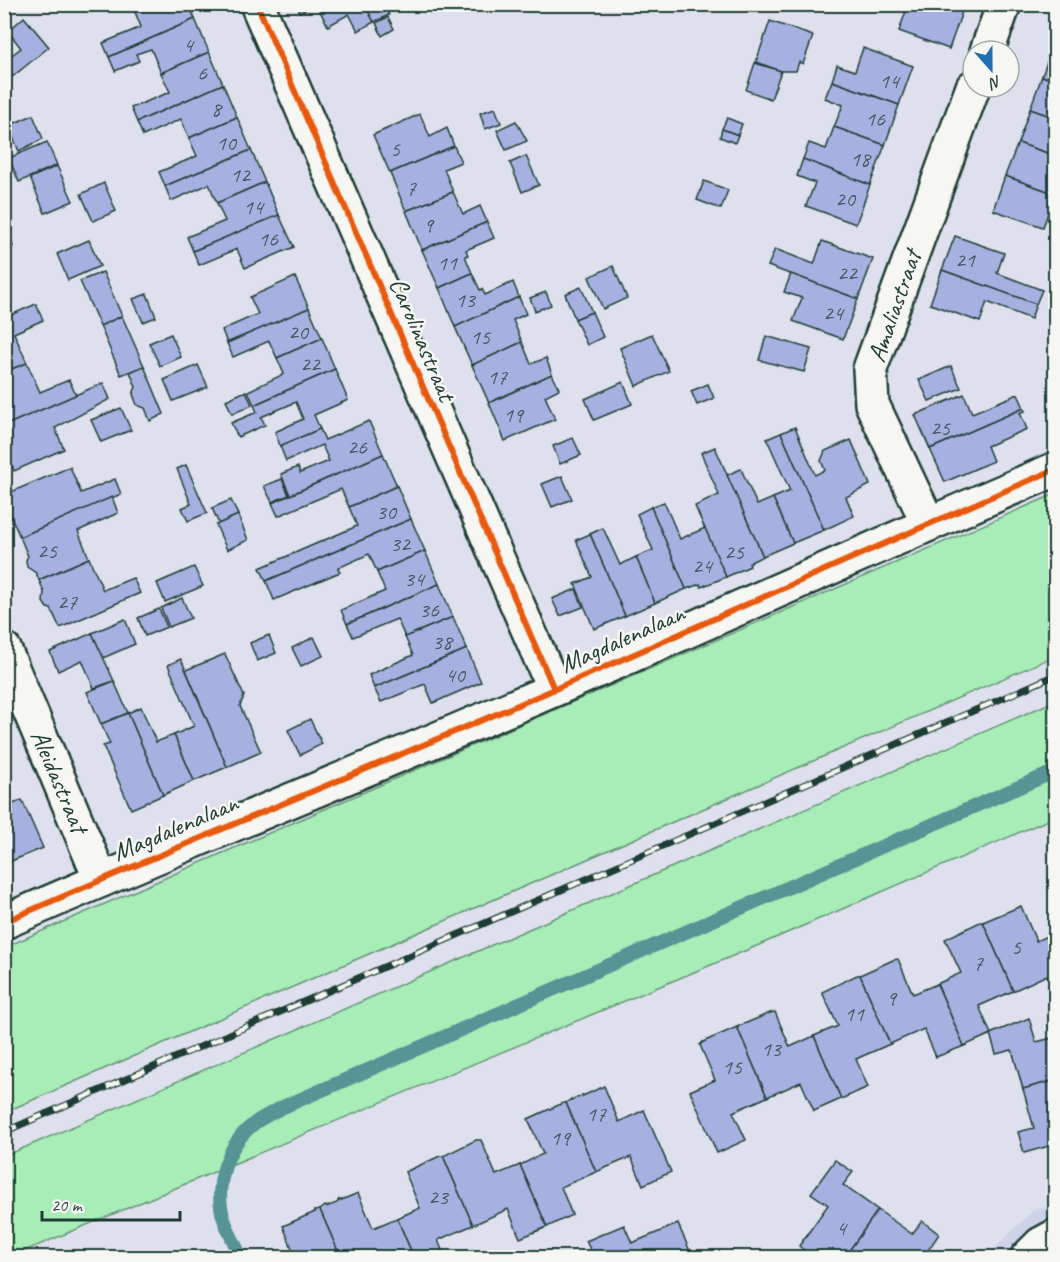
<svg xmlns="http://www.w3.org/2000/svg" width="1060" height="1262" font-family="Caveat,sans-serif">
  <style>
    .built { fill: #ced3e9 }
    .green { fill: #a8ecb8; stroke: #649476; stroke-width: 1.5 }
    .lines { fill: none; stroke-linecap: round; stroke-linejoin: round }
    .stream { stroke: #579495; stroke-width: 14 }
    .building { fill: #a7b1e1; stroke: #1f3d34; stroke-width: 1.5 }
    .street-casing { stroke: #1f3d34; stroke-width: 38 }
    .street { stroke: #f6f6f2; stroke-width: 33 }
    .rail-casing { stroke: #1f3d34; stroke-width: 7 }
    .rail { stroke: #f6f6f2; stroke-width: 4.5; stroke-dasharray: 14; stroke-linecap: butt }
    .cycleway-casing { stroke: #f6f6f2; stroke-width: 10 }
    .cycleway { stroke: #e8590c; stroke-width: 6 }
    .labels { text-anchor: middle; stroke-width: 5; stroke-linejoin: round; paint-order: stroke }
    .number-label { font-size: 22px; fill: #415a5f }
    .street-label { font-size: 26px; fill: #1f3d34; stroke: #f6f6f2 }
  </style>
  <rect width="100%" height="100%" fill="#dee1ed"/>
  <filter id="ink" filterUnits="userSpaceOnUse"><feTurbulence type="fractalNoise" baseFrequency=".0167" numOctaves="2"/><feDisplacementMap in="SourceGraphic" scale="12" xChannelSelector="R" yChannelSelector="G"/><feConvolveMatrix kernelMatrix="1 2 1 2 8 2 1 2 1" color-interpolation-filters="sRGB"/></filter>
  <g filter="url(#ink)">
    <polygon class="built" points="1055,1205 1055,1257 985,1258 1032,1211"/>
    <g class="green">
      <polygon points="1055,494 1055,656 5,1112 5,947"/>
      <polygon points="1055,701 1055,817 759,945 10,1257 5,1257 5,1156"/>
    </g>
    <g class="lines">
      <path class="stream" d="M 241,1258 C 236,1245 228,1232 224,1219 C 213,1186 227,1144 255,1123 C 263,1117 273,1112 283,1107 L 1056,771"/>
    </g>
    <g class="building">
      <polygon points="139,4 189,4 195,19 109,57 103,43 141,27 133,7"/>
      <polygon points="296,4 316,4 316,5 300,12"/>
      <polygon points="364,4 384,4 389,15 374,22"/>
      <polygon points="364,4 374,22 358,31 349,14 328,26 316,4"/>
      <polygon points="895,4 950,4 963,9 949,49 899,31 907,8"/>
      <polygon points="950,4 965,4 963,9"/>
      <polygon points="24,17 49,47 6,82 4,80 4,61 21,48 8,31"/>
      <polygon points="388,17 394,29 382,36 376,23"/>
      <polygon points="195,19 209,52 161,73 151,49 136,54 139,61 115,71 109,57"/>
      <polygon points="770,21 813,36 803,64 799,62 796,71 781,71 756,62"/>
      <polygon points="1054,42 1056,42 1056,81 1042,76"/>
      <polygon points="863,48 913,66 899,105 832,81 837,65 855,71"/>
      <polygon points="209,52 223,84 137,122 131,108 170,92 161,73"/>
      <polygon points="755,63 781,71 771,99 746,90"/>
      <polygon points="1042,76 1056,81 1056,118 1030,109"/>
      <polygon points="832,81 899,105 885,145 834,127 843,105 825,98"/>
      <polygon points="223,84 237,117 189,138 181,119 143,136 137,122"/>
      <polygon points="495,108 501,123 485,129 480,113"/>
      <polygon points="1030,109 1056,118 1056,156 1018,143"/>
      <polygon points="420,114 430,137 447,128 454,146 390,173 373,135"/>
      <polygon points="33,115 43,139 19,151 8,126"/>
      <polygon points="237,117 251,150 165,186 159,172 197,156 189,138"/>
      <polygon points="727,118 742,124 738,135 722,129"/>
      <polygon points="516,121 527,141 506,150 497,130"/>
      <polygon points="834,127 885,145 870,185 803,159 809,143 826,149"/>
      <polygon points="722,129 738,135 735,143 720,137"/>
      <polygon points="47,142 57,165 19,182 9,158"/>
      <polygon points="1018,143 1056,156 1056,194 1005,176"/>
      <polygon points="454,146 461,162 444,169 453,192 406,211 390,173"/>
      <polygon points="251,150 265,182 217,203 209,184 171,201 165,186"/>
      <polygon points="526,156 539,185 522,192 510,163"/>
      <polygon points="803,159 870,185 856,224 806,206 815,183 797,176"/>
      <polygon points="57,166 73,201 45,213 30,178"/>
      <polygon points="1005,176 1056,194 1056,210 1050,208 1043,227 993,210"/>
      <polygon points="704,181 728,190 721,209 697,200"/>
      <polygon points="265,182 279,215 193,251 187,237 225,221 217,203"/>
      <polygon points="104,183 116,211 93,221 81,194"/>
      <polygon points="453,192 463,214 480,206 487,222 422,250 406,211"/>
      <polygon points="279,215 294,247 245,268 237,249 199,265 193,251"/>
      <polygon points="487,222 494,238 466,250 468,255 465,256 472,273 439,288 422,250"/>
      <polygon points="4,229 13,246 4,249"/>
      <polygon points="955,236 1004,253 997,273 1042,290 1036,304 942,270"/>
      <polygon points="89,240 100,266 68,280 57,254"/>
      <polygon points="822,241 873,259 858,299 768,266 775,249 814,264"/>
      <polygon points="613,266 627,298 603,309 589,277"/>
      <polygon points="942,270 1036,304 1031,319 987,302 980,322 930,304"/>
      <polygon points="103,272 122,316 100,326 80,281"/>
      <polygon points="472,273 480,290 482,289 485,295 513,282 519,297 455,327 439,288"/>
      <polygon points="791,274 858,299 843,339 793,321 802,298 784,292"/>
      <polygon points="295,277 309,308 227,343 222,330 258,314 250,297"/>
      <polygon points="581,287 592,312 575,319 565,294"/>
      <polygon points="546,292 551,305 535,311 530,298"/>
      <polygon points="147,294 156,317 143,322 133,299"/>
      <polygon points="519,297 526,314 513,320 522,342 472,365 455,327"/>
      <polygon points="36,304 43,320 14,333 27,363 4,372 4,318"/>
      <polygon points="309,308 322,338 277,358 269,341 233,357 227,343"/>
      <polygon points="592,312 603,337 587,345 575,319"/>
      <polygon points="122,316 144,366 121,375 100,326"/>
      <polygon points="171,334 181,357 160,366 149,343"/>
      <polygon points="652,334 669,371 636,386 620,348"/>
      <polygon points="766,336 811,349 804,372 759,360"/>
      <polygon points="322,338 335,369 254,405 248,391 284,374 277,358"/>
      <polygon points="522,342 531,364 546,358 552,374 489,403 472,365"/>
      <polygon points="27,363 40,392 69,380 76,395 4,426 4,372"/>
      <polygon points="198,365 208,387 173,401 164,380"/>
      <polygon points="144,366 164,414 150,421 145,408 137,405 133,394 136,387 130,372"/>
      <polygon points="951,366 961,388 929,401 919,380"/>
      <polygon points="335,369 348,400 314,415 320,429 280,446 275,432 303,419 296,402 261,417 265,425 238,437 231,423 257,412 254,405"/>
      <polygon points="552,374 559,389 545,396 555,419 505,441 489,403"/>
      <polygon points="623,382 632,404 594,420 585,399"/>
      <polygon points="103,383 110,399 55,428 64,449 14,471 12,465 4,460 4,426"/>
      <polygon points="708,384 714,398 697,405 691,391"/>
      <polygon points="246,391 252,405 232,414 226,400"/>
      <polygon points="964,394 972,413 1018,394 1024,408 930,449 915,415"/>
      <polygon points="121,408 131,430 101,442 91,420"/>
      <polygon points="1024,408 1025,411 1020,413 1027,429 987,446 993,461 945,482 930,449"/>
      <polygon points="369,421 383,454 290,495 281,474 298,467 300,473 329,461 322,445 286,461 280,446 320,429 325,440"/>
      <polygon points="795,427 815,475 825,470 821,461 825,451 851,440 870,485 846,497 854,516 824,530 781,433"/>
      <polygon points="781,433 824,530 793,543 773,498 790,491 767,439"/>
      <polygon points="573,438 581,455 560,464 553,446"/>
      <polygon points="715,447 763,556 749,563 750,566 726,577 695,506 719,495 701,453"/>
      <polygon points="383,454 397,486 349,507 341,489 278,516 272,503"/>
      <polygon points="186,465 207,513 188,521 182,508 191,504 177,469"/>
      <polygon points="70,467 81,493 115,479 121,494 20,537 12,519 4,513 4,495"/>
      <polygon points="741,469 757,505 773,498 793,543 763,556 727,475"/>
      <polygon points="562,476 572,499 552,507 542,484"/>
      <polygon points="282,479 289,495 272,502 264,486"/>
      <polygon points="397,486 411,519 266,581 260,568 357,526 349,507"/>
      <polygon points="112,497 118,513 78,531 89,558 39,580 36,573 27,567 26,560 28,556 20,537"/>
      <polygon points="231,500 238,515 219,524 212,508"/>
      <polygon points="664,502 680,539 705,528 726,577 701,587 700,584 686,589 651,507"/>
      <polygon points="651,507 686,589 655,603 636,557 653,550 637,514"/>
      <polygon points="238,515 248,540 227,550 216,525"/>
      <polygon points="411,519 425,551 377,572 369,554 338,568 340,572 274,600 266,581"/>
      <polygon points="603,528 620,565 636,557 655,603 625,616 590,534"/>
      <polygon points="590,534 625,616 594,629 575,584 592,577 576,540"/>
      <polygon points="425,551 439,584 347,624 341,610 385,591 377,572"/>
      <polygon points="89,558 103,590 133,578 140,593 60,628 51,609 47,608 43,602 44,592 39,580"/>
      <polygon points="194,567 203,586 165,602 157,583"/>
      <polygon points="439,584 453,617 405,637 397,619 353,637 347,624"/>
      <polygon points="576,589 583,607 560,616 552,599"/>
      <polygon points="182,598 191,618 169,627 161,608"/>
      <polygon points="159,609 167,627 145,636 138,618"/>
      <polygon points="453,617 467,649 374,688 369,675 413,655 405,637"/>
      <polygon points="125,619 135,644 103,658 92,633"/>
      <polygon points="92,633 114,681 94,688 82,660 58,671 50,652"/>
      <polygon points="269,635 276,653 257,661 250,643"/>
      <polygon points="314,637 323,656 301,666 292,648"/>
      <polygon points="467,649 481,682 433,703 425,684 381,702 374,688"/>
      <polygon points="225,654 244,696 240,706 261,752 227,767 186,670"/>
      <polygon points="181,659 227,767 194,781 174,735 194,726 168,665"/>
      <polygon points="114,681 128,713 101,724 87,692"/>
      <polygon points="141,707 156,742 174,735 194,781 163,795 128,713"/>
      <polygon points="128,713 163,795 131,809 103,746 110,744 101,724"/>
      <polygon points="310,719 322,744 300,755 288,730"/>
      <polygon points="22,800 43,848 9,862 4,851 4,808"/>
      <polygon points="1021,906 1036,941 1056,932 1056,996 1047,975 1013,991 983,922"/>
      <polygon points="980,922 983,922 1013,991 979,1006 991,1034 964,1046 937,984 961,973 945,939"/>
      <polygon points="898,959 913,994 937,984 964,1046 936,1057 924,1029 890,1044 860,975 893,960"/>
      <polygon points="857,975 860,975 890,1044 856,1059 868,1087 841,1099 814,1036 838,1026 822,992"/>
      <polygon points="775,1012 790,1047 814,1036 841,1099 814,1111 801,1082 767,1097 737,1027 770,1013"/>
      <polygon points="1029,1018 1036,1042 1056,1037 1056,1080 1023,1089 1012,1050 996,1054 990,1034"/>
      <polygon points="737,1027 767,1097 733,1112 746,1140 717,1153 690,1091 715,1080 700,1045 703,1042"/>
      <polygon points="1056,1080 1056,1144 1024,1153 1018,1132 1034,1128 1023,1089"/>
      <polygon points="604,1086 619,1122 644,1110 671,1172 643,1185 631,1157 596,1172 566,1103 571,1099 571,1100 583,1096 582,1095 585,1095"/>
      <polygon points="563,1103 566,1103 596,1172 561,1187 572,1215 547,1227 520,1165 543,1154 528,1119"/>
      <polygon points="476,1140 481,1140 496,1175 520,1165 547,1227 520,1238 508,1209 473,1225 443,1156"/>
      <polygon points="440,1156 443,1156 473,1225 438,1240 445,1258 414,1258 397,1218 420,1208 405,1172"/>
      <polygon points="835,1160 853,1172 843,1185 878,1210 844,1258 813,1258 799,1246 828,1205 811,1193"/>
      <polygon points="358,1193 373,1228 397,1218 414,1258 341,1258 320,1210 325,1206 326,1207 337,1203 339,1199 339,1201"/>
      <polygon points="320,1210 341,1258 296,1258 283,1226 315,1212 314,1211"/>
      <polygon points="878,1210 912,1234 922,1221 939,1234 923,1258 902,1258 899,1255 897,1258 844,1258"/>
      <polygon points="678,1224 693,1258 594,1258 586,1241 624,1225 632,1243"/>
    </g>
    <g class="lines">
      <defs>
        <g id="street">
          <polyline points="257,4 554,689"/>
          <polyline points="987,51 1004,4"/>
          <polyline points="928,523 872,404 870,369 973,87"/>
          <polyline points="4,649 101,880"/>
          <path d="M 4,922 C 187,842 372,768 555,689 C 722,616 888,541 1056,469"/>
          <polyline points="1027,1258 1041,1244 1056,1236"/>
        </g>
      </defs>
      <use href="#street" class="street-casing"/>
      <use href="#street" class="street"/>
      <defs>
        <polyline id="rail" points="4,1132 1056,675"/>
      </defs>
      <use href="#rail" class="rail-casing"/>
      <use href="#rail" class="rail"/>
      <defs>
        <g id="cycleway">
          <polyline points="257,4 554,689"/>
          <path d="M 4,922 C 187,842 372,768 555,689 C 722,616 888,541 1056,469"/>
        </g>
      </defs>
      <use href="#cycleway" class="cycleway-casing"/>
      <use href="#cycleway" class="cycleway"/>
    </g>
  </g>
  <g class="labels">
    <g class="number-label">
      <text x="188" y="52">4</text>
      <text x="202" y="80">6</text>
      <text x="889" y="88">14</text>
      <text x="216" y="116">8</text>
      <text x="875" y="126">16</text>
      <text x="226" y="150">10</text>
      <text x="395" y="156">5</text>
      <text x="860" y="166">18</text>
      <text x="240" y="182">12</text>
      <text x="411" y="195">7</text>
      <text x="845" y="206">20</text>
      <text x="253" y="214">14</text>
      <text x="428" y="232">9</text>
      <text x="268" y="246">16</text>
      <text x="965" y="267">21</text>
      <text x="447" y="270">11</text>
      <text x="847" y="280">22</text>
      <text x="465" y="307">13</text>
      <text x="833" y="320">24</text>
      <text x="298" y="339">20</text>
      <text x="480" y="344">15</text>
      <text x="310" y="371">22</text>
      <text x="497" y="384">17</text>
      <text x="513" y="422">19</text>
      <text x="940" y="435">25</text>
      <text x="357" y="454">26</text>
      <text x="386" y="519">30</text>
      <text x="400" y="551">32</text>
      <text x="47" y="558">25</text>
      <text x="734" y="559">25</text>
      <text x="702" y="573">24</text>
      <text x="414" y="586">34</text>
      <text x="67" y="609">27</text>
      <text x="429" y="617">36</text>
      <text x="442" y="649">38</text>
      <text x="455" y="682">40</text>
      <text x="1016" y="954">5</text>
      <text x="978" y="970">7</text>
      <text x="891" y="1005">9</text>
      <text x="854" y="1021">11</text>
      <text x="771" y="1056">13</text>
      <text x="732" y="1074">15</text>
      <text x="596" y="1121">17</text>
      <text x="560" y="1145">19</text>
      <text x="438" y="1204">23</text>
      <text x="841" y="1235">4</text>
    </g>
    <g class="street-label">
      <text transform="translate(894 306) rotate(-71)" y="9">Amaliastraat</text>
      <text transform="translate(423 339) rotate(67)" y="9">Carolinastraat</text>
      <text transform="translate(622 638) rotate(-24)" y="9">Magdalenalaan</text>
      <text transform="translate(60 781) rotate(67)" y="9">Aleidastraat</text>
      <text transform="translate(175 827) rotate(-23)" y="9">Magdalenalaan</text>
    </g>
  </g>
  <rect width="1060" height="1262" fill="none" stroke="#f6f6f2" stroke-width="24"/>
  <rect x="12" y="12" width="1036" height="1238" fill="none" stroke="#1f3d34" stroke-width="2" filter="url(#ink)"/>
  <g transform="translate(991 69) rotate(159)"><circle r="28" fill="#f6f6f2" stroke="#a0aca6" stroke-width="1.5"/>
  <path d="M0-4.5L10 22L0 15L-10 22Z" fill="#1f6fb2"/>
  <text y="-9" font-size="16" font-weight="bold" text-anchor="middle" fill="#1f3d34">N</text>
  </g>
  <path d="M42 1211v9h138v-9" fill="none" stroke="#1f3d34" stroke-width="3"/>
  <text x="51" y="1211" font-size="18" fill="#1f3d34" stroke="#f6f6f2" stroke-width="4.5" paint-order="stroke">20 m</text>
</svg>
